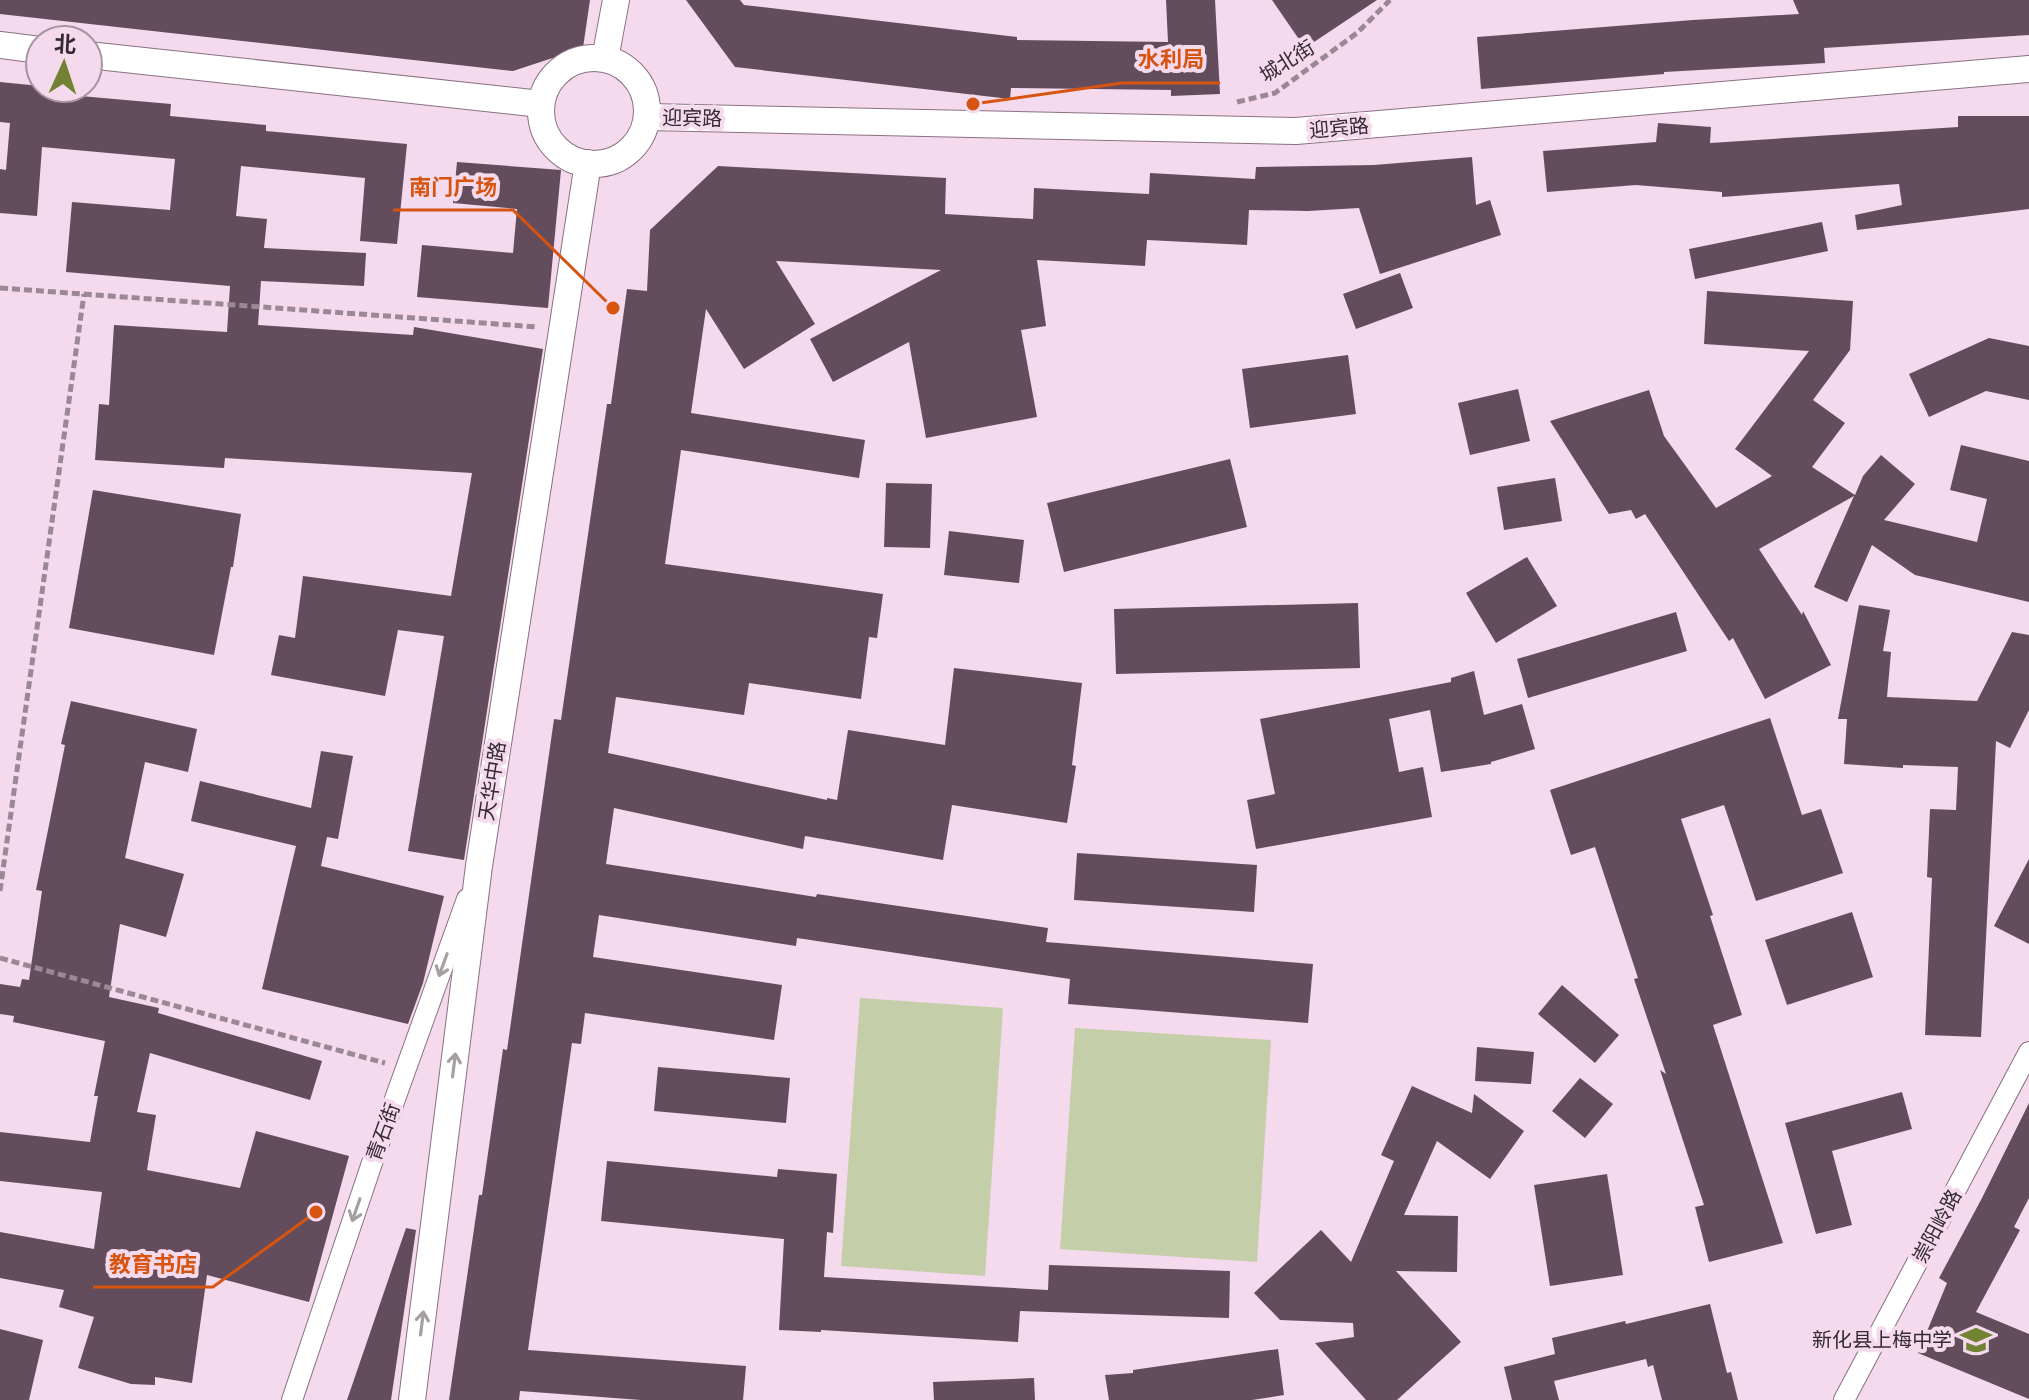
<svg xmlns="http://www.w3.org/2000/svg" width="2029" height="1400" font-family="Rubik,'Noto Sans SC',sans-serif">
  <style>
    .green { fill: #c4cfaa }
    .building { fill: #634d5d }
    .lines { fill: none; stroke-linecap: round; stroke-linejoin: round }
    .minor-casing { stroke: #897182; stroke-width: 22 }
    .tertiary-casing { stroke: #897182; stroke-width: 28 }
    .path { stroke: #9b8895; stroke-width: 5; stroke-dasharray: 8 4; stroke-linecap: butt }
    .minor { stroke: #fff; stroke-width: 20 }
    .tertiary { stroke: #fff; stroke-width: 26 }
    .oneway { stroke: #a49fa2 }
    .labels { text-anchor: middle; stroke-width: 8; stroke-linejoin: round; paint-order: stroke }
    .street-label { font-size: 20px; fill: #342a31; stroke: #f5d9ec }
    .poi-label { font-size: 20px; fill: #342a31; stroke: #f5d9ec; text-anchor: end }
    .leader { fill: none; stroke: #d65410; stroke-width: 3 }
    .callout-dot { fill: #d65410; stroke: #f5d9ec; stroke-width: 3 }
    .callout-label { font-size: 22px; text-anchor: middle; font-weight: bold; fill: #d65410; stroke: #f5d9ec; stroke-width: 8; stroke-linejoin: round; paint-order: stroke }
  </style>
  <rect width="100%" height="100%" fill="#f5d9ec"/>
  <g class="green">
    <polygon points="860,998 1003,1008 985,1276 841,1266"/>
    <polygon points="1075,1028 1271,1040 1257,1262 1060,1249"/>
  </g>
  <g class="building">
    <polygon points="0,0 590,0 583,48 513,71 0,14"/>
    <polygon points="686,0 740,0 744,5 1017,37 1017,40 1168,42 1166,0 1215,0 1220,94 1171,96 1171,90 1011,88 1010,99 735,67"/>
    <polygon points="1272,0 1377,0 1305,48"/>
    <polygon points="1793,0 2029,0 2029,35 1824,48 1825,63 1664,72 1664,74 1481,89 1477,37 1693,20 1799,14"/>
    <polygon points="0,82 40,86 40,88 47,88 46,93 171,104 170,116 266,125 266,131 407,144 397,244 360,241 365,178 241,166 236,216 267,219 264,248 366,253 364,286 261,281 258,325 413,335 414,327 543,349 464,860 408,851 444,636 398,630 385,696 271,675 279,635 295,638 303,576 451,596 472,473 225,458 224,468 95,460 99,404 109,405 114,325 227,332 230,286 66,272 72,202 170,210 175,159 42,147 37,216 0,213 0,169 6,170 10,123 0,122"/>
    <polygon points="1958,116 2029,116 2029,209 1857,230 1855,215 1902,205 1899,184 1722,197 1722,192 1636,185 1547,192 1543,151 1656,142 1658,123 1711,127 1710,143 1958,127"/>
    <polygon points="1472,157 1476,205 1490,200 1501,235 1380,274 1359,208 1308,211 1249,210 1247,245 1147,240 1145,266 1037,260 1046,326 1021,330 1037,417 926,438 909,342 833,382 810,339 941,270 776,261 815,324 744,369 706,309 691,413 865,440 859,478 681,450 665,564 883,594 877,638 869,637 861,699 749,683 744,715 616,697 608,753 827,800 827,798 837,800 848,730 945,745 954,668 1082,683 1072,765 1076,766 1067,823 952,805 943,860 805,836 803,849 614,808 606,864 816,897 817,894 1048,928 1046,942 1313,964 1308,1023 1068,1004 1070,979 797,938 796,946 599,915 593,957 782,985 774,1040 585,1013 581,1044 572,1043 528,1350 746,1366 743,1400 641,1400 520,1391 519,1400 449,1400 479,1195 482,1195 503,1049 507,1050 554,719 561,720 607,404 611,404 627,289 647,291 650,230 718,166 946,178 945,214 1033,219 1034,188 1149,194 1150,173 1255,179 1256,167 1374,165"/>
    <polygon points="457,162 561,170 548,308 417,297 422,245 513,253 517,209 453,203"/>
    <polygon points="1822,222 1828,251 1695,279 1689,249"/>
    <polygon points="1400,273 1413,308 1356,329 1343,294"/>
    <polygon points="1707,291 1853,301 1850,350 1813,400 1845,423 1812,467 1855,495 1863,476 1881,455 1915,484 1884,520 1977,542 1987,499 1950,490 1961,445 2029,461 2029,602 1915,575 1872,545 1847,602 1814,587 1854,496 1759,549 1802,615 1803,611 1831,665 1765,699 1733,638 1729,641 1645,514 1636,519 1631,510 1609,514 1550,421 1649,390 1664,436 1716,508 1772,476 1735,449 1809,351 1704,344"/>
    <polygon points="1989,338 2029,346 2029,400 1986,391 1929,417 1909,374"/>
    <polygon points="1348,355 1356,414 1250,428 1242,369"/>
    <polygon points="1518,389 1530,441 1470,455 1458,403"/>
    <polygon points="1230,459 1247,527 1064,572 1047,503"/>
    <polygon points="1555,478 1562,521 1504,530 1497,487"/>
    <polygon points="886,483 932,484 930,548 884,547"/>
    <polygon points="93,490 241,514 233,567 231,567 214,655 69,628"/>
    <polygon points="949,531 1024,540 1019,583 944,575"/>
    <polygon points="1527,557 1557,606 1496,643 1466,593"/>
    <polygon points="1358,603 1360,668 1116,674 1114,609"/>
    <polygon points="1859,605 1890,610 1883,651 1891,652 1887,697 1977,701 2012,632 2029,635 2029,710 2010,748 1996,741 1981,1037 1925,1035 1932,878 1927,877 1930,809 1956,810 1958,767 1903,765 1903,768 1844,764 1847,719 1838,719"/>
    <polygon points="1676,612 1687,651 1528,698 1517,659"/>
    <polygon points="1474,671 1484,715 1522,704 1535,749 1491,762 1491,764 1441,772 1430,710 1389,719 1399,772 1423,767 1432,817 1256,849 1247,800 1275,794 1260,719 1451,682 1451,678"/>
    <polygon points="71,701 197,729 188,772 145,762 125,858 184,874 166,937 120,924 109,997 159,1008 158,1013 322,1061 310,1100 150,1053 137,1112 156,1115 147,1170 240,1188 256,1131 349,1156 309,1302 207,1275 192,1383 155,1377 155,1385 131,1384 78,1368 94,1317 59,1307 64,1290 0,1278 0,1232 94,1249 102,1192 0,1181 0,1132 90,1142 98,1096 94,1096 105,1041 13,1022 14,1016 0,1014 0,984 20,987 22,979 29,980 42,891 36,890 65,745 61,744"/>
    <polygon points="1770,718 1802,815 1821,809 1843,873 1756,901 1724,805 1681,819 1713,915 1710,916 1742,1015 1713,1025 1783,1243 1709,1262 1695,1207 1704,1205 1660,1070 1666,1074 1634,979 1638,978 1595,847 1571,855 1550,790"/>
    <polygon points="321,751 353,756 338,839 327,837 321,866 444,896 423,983 408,1024 262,989 296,846 191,821 200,781 311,808"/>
    <polygon points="1077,853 1257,865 1254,912 1074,900"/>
    <polygon points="2029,859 2029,944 1994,926"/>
    <polygon points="1852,912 1873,977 1787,1005 1765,940"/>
    <polygon points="1562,985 1619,1035 1595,1063 1538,1014"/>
    <polygon points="1477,1047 1534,1052 1531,1084 1475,1081"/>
    <polygon points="658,1067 790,1078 786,1123 654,1111"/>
    <polygon points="1580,1078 1613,1104 1585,1138 1552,1111"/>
    <polygon points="1412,1086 1472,1113 1474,1094 1524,1131 1490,1179 1437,1141 1404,1215 1458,1216 1457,1272 1396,1271 1461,1342 1397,1400 1366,1400 1315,1343 1354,1337 1353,1323 1280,1320 1254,1293 1321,1230 1351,1262 1394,1161 1381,1155"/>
    <polygon points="1902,1092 1912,1129 1832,1151 1852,1225 1816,1234 1785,1123"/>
    <polygon points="2029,1103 2029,1198 2014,1227 2020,1230 1976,1312 2029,1334 2029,1399 1918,1353 1947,1283 1939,1278 1982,1198"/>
    <polygon points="607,1161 777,1177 778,1169 837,1174 833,1233 827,1232 824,1277 1048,1290 1049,1265 1230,1271 1229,1318 1020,1311 1018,1342 821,1330 821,1332 779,1330 784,1239 601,1221"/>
    <polygon points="1607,1174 1623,1275 1550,1286 1534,1185"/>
    <polygon points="406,1228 416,1230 391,1400 347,1400"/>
    <polygon points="1710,1304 1727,1373 1731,1372 1738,1400 1662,1400 1653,1365 1648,1367 1646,1359 1554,1381 1559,1400 1512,1400 1504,1367 1555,1354 1552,1338 1625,1321 1626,1324"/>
    <polygon points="0,1329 43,1340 29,1400 0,1400"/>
    <polygon points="1278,1349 1284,1395 1252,1400 1109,1400 1105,1375 1133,1373 1133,1370"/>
    <polygon points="1034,1378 1035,1400 934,1400 933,1382"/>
  </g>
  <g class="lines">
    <defs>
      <g id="minor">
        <polyline points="292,1400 373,1160 467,899"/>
        <polyline points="1844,1400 2029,1052"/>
      </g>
      <g id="tertiary">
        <polyline points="0,45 40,50"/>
        <polyline points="88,55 541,104"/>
        <circle cx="594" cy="111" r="53"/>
        <polyline points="605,59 616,0"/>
        <polyline points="647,117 1296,131 2029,69"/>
        <polyline points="412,1400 479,866 588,163"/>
      </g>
    </defs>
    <use href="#minor" class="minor-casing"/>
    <use href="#tertiary" class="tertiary-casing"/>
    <g class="path">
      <polyline points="1237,102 1275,93 1357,33 1390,0"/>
      <polyline points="0,288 538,327"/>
      <polyline points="0,891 84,294"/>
      <polyline points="0,958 385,1063"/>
    </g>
    <use href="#minor" class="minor"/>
    <use href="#tertiary" class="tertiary"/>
  </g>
  <defs><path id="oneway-shaft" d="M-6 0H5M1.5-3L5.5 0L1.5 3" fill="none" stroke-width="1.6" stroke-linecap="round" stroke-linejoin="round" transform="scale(2)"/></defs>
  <g class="oneway">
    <use href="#oneway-shaft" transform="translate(443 965) rotate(110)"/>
    <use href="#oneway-shaft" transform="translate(454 1065) rotate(-83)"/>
    <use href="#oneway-shaft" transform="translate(356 1210) rotate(109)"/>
    <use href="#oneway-shaft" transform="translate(422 1323) rotate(-83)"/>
  </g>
  <defs>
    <symbol id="school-bare" viewBox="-9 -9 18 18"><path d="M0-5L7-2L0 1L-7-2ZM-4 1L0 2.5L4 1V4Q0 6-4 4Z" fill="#718333" stroke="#f5d9ec" stroke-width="2.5" paint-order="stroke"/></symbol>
  </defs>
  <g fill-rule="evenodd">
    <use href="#school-bare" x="1954" y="1318" width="44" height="44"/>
  </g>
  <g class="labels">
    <g class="street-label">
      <text transform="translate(1287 61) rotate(-32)" y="7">城北街</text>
      <text transform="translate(692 118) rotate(1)" y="7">迎宾路</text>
      <text transform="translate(1339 128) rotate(-5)" y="7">迎宾路</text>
      <text transform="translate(492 781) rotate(-81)" y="7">天华中路</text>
      <text transform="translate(383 1132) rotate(-70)" y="7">青石街</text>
      <text transform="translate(1937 1226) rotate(-62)" y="7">崇阳岭路</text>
    </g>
    <g class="poi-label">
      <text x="1952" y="1347">新化县上梅中学</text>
    </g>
  </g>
  <path class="leader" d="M973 104L1122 83H1220M613 308L513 210H393M316 1212L213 1287H93"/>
  <g class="callout-dot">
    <circle cx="973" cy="104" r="8"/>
    <circle cx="613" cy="308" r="8"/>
    <circle cx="316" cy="1212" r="8"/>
  </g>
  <g class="callout-label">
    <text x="1171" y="67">水利局</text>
    <text x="453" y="195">南门广场</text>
    <text x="153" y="1272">教育书店</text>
  </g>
  <g transform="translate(64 64) rotate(3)"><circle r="38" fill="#f5d9ec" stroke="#a893a1" stroke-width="2"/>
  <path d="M0-6L14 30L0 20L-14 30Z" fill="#718333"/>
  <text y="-12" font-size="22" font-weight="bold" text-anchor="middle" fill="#342a31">北</text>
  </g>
</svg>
